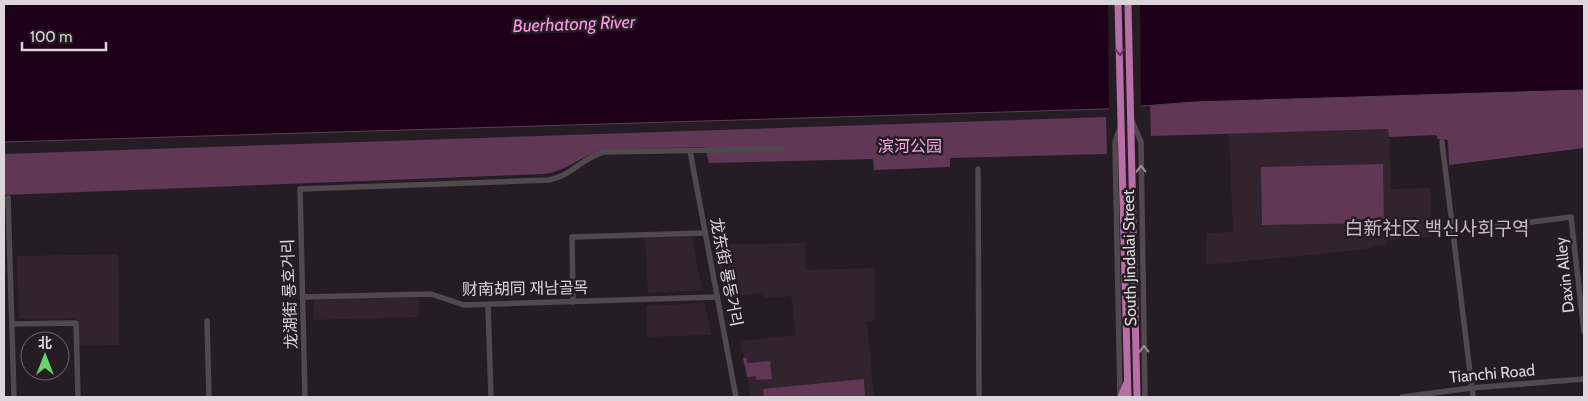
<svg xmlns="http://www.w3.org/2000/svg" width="1588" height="401" font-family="Cabin,'Noto Sans SC','Noto Sans KR',sans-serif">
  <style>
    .built { fill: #31242d }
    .green { fill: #613756 }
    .water { fill: #1f0019; stroke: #584053 }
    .pier { fill: #251d23 }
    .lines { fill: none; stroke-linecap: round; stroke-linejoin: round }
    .minor { stroke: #52494f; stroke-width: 5.5 }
    .major { stroke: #b86ea6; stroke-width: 7 }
    .oneway { stroke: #583951 }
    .oneway2 { stroke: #979094 }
    .labels { text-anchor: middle; stroke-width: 5; stroke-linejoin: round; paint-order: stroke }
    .park-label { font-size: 16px; fill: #f9aae4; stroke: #251d23 }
    .street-label { font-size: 16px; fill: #dcd6da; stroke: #251d23 }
    .water-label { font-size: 18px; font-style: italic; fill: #f997e1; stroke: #251d23 }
    .quarter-label { font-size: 19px; fill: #c5bac2; stroke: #251d23 }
  </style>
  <rect width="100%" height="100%" fill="#251d23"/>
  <g class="built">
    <polygon points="1389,129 1391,189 1430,188 1432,237 1388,240 1387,245 1369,246 1369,249 1206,265 1206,233 1233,232 1229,134"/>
    <polygon points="692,237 702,290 648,293 645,238"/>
    <polygon points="805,243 806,270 875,268 875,320 867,322 874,397 751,397 740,341 796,335 791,296 765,298 763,292 726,298 715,244"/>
    <polygon points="118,254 119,345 78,346 77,318 19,319 17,256"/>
    <polygon points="419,297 419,317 314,320 314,300"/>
    <polygon points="705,303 711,335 647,337 646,306"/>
  </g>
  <g class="green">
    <polygon points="1584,90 1584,148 1449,165 1448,140 1438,139 1436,135 1389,137 1388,129 1151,136 1150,106 1194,102"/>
    <path d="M 1106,117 L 1107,154 L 950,158 L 950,167 L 874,170 L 873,159 L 709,163 L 705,147 L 600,150 C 579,158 566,171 544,174 L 4,195 L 4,154 Z"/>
    <polygon points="1383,164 1384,223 1262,225 1261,167"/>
    <polygon points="743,358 747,358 747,363 770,361 772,379 756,380 756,376 747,377"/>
    <polygon points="864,379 865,397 764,397 763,389"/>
  </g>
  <polygon class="water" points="4,4 1584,4 1584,90 1194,102 1104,109 4,142"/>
  <polygon class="pier" points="1108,4 1140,4 1141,109 1109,111"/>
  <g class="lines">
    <g class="minor">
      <polyline points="1132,121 1141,142 1145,397"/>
      <polyline points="1120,128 1115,142 1120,397"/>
      <polyline points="1442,142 1473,397"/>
      <polyline points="690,151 736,397"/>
      <polyline points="978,169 979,397"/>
      <polyline points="8,198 14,397"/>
      <polyline points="1452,232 1571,217 1584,332"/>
      <polyline points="304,297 431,294 464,305 717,297"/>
      <polyline points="573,302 572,237 705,233"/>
      <polyline points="488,305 491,397"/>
      <polyline points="207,321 209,397"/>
      <polyline points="12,324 76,323 78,397"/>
      <path d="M 305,397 L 300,189 L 549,180 C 571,176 583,157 604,152 L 782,149"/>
      <polyline points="1402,397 1471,388 1584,379"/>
    </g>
    <g class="major">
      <polyline points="1118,4 1128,397"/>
      <polyline points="1128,4 1137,397"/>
      <polyline points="1121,397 1127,383"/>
    </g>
  </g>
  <defs><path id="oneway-chevron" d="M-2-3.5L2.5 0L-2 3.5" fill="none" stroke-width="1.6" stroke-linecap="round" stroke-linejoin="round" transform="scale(1.25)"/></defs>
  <use class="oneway" href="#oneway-chevron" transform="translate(1120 52) rotate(88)"/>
  <g class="oneway2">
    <use href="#oneway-chevron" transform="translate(1141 169) rotate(-91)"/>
    <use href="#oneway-chevron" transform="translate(1144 349) rotate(-91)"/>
  </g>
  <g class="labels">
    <g class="park-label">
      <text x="910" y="152">滨河公园</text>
    </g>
    <g class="street-label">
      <text transform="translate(1129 258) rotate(-91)" y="6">South Jindalai Street</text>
      <text transform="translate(727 272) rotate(79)" y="6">龙东街 룡동거리</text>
      <text transform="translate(1564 275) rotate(-96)" y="6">Daxin Alley</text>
      <text transform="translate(525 288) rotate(-1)" y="6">财南胡同 재남골목</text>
      <text transform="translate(289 294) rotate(-92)" y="6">龙湖街 룡호거리</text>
      <text transform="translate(1492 373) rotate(-5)" y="6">Tianchi Road</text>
    </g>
    <g class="water-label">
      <text transform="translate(574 24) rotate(-2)" y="6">Buerhatong River</text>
    </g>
    <g class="quarter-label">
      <text x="1437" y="235">白新社区 백신사회구역</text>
    </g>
  </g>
  <rect width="1588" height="401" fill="none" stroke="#dcd6da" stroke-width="10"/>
  <g transform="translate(45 356)"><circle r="24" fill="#251d23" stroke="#6e676c"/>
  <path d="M0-4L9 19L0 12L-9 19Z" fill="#67d466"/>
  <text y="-8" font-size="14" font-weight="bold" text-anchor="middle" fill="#dcd6da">北</text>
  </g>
  <path d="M22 42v8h84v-8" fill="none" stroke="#dcd6da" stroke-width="2.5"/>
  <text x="30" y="42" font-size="15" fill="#dcd6da" stroke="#251d23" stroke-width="4" paint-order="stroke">100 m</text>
</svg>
